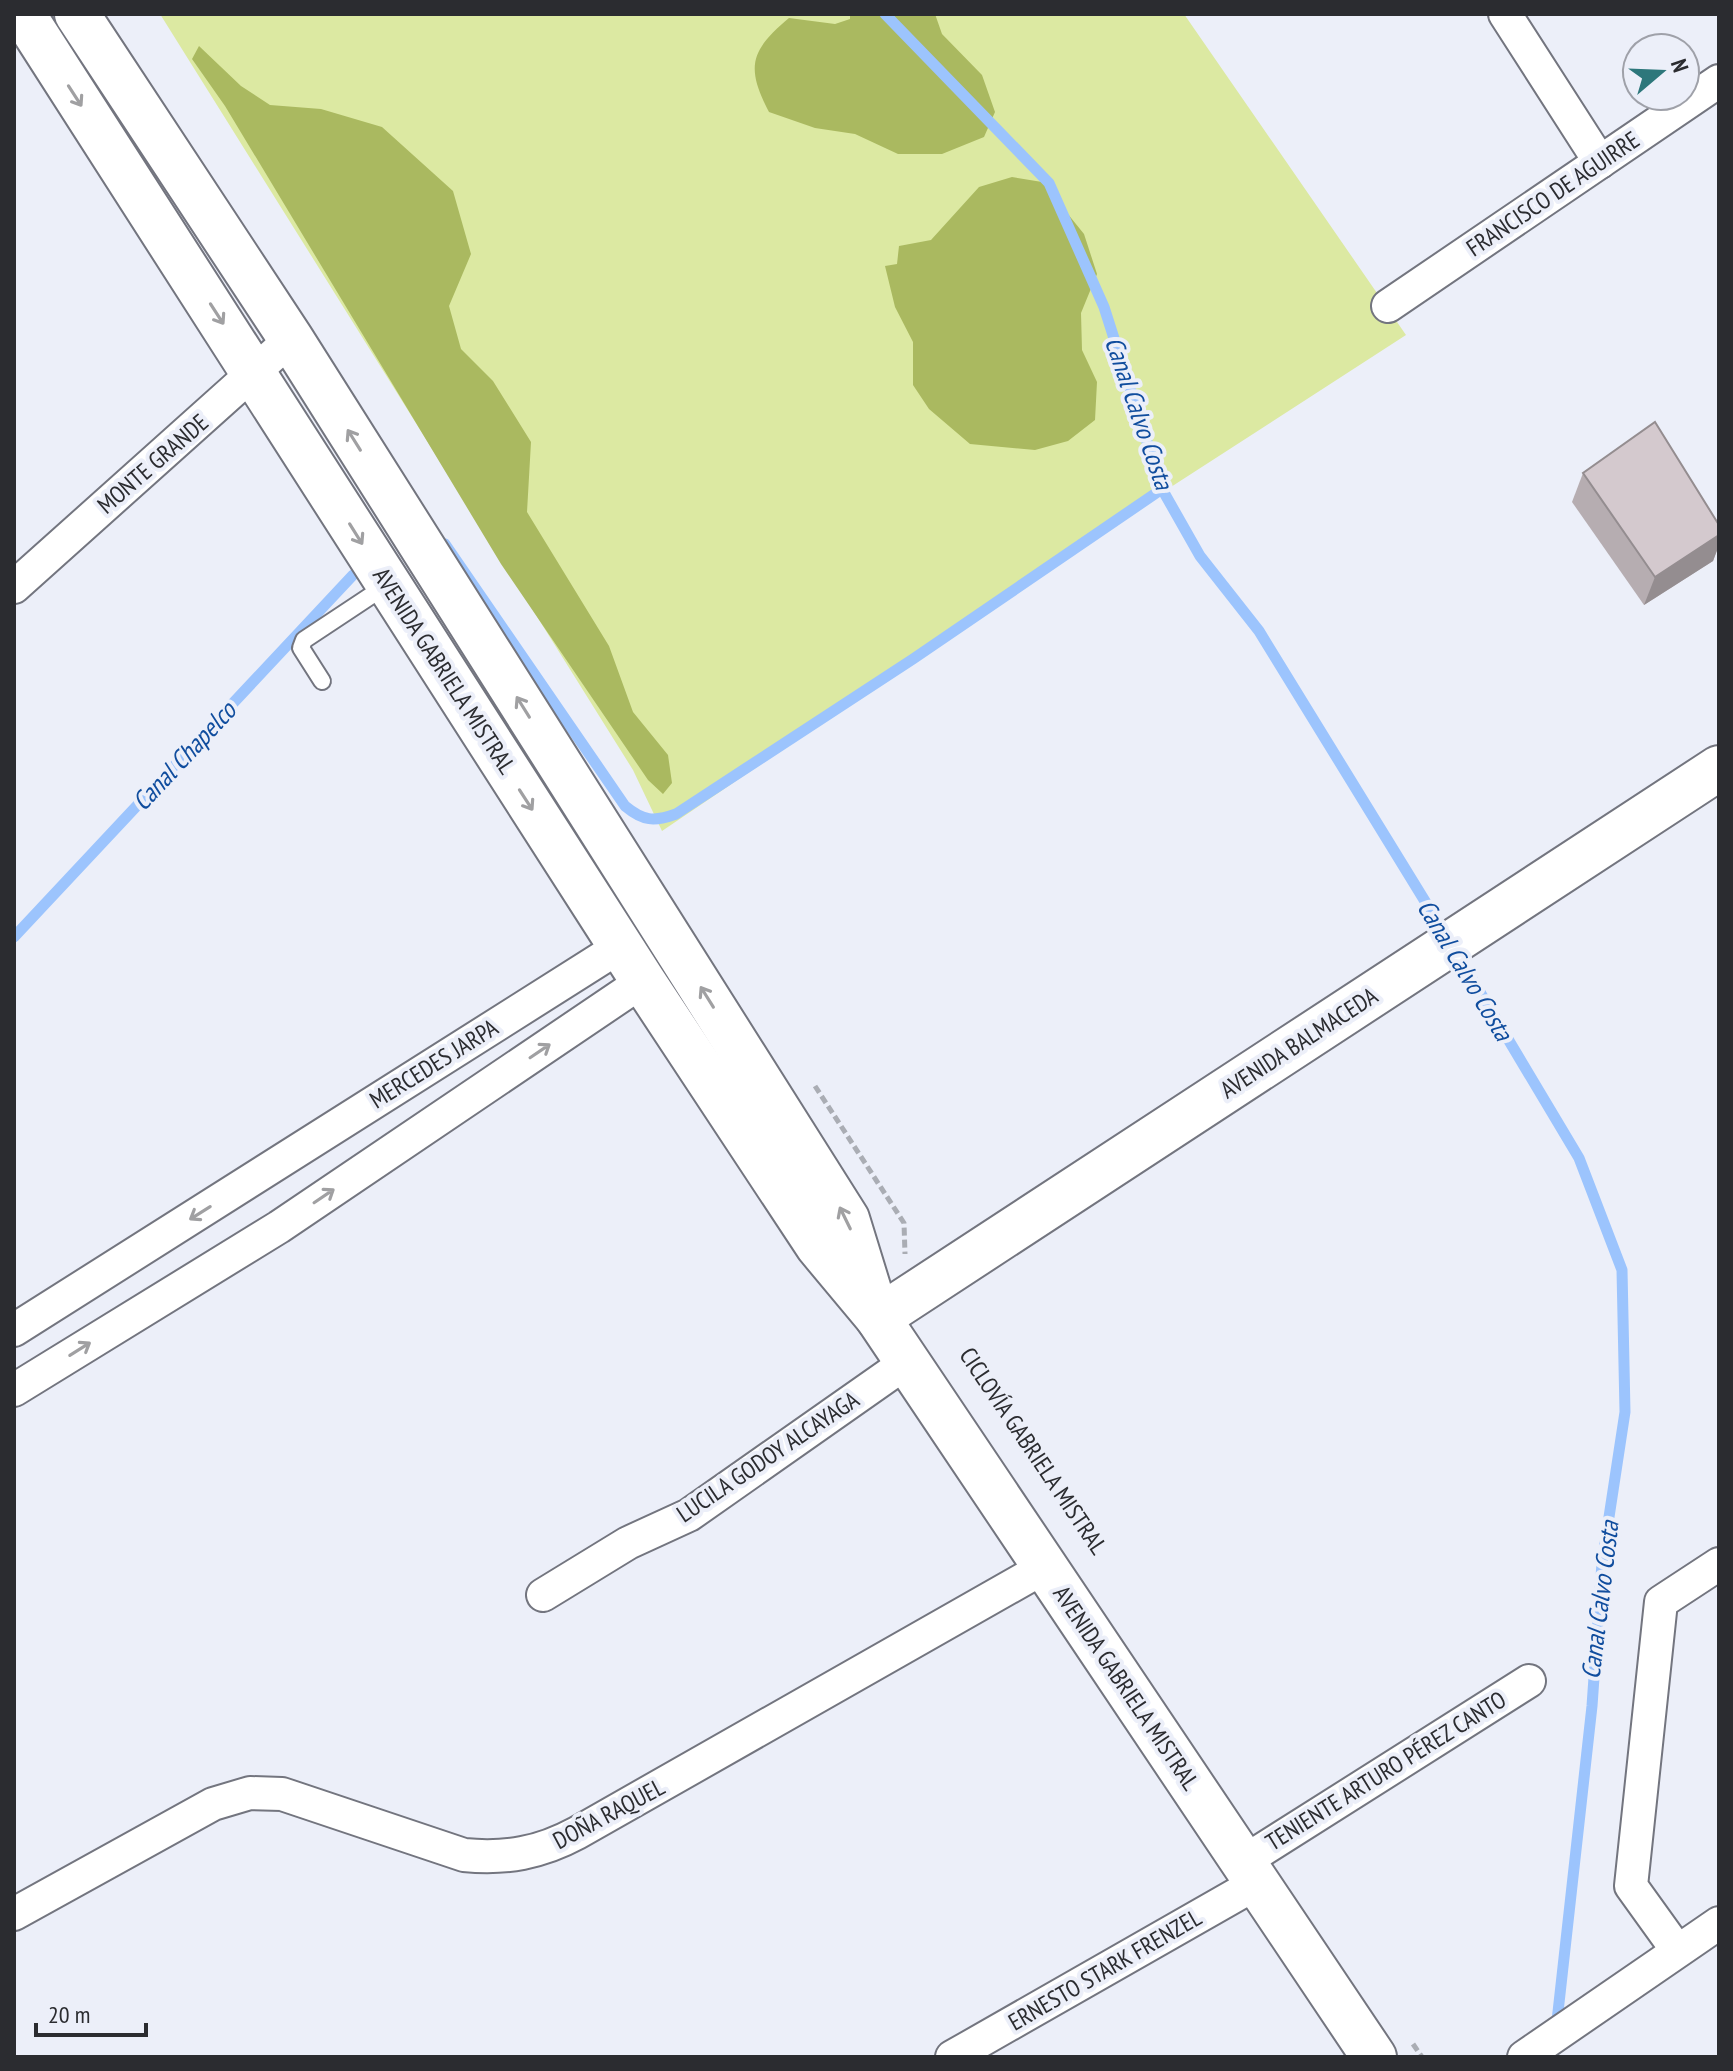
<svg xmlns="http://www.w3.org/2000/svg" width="1733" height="2071" font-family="'PT Sans Narrow',sans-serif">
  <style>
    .green { fill: #dce9a2 }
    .forest { fill: #aab960 }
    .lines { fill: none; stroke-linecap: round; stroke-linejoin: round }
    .stream { stroke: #9cc4fd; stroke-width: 11 }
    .service-casing { stroke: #73757f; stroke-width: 20 }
    .minor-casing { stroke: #73757f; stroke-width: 36 }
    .secondary-casing { stroke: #73757f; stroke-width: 48 }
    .primary-casing { stroke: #73757f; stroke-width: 48 }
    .path { stroke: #aaadb4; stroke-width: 5; stroke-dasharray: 8 4; stroke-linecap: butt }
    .service { stroke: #fff; stroke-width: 16 }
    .minor { stroke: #fff; stroke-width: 32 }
    .secondary { stroke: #fff; stroke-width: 44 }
    .primary { stroke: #fff; stroke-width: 44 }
    .wall { fill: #b6adb1 }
    .shaded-wall { fill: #948d90 }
    .building { fill: #d4c9ce; stroke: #948d90; stroke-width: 2 }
    .oneway { stroke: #a0a0a2 }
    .labels { text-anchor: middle; stroke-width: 8; stroke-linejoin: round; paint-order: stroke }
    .street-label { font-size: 24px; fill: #2b2c30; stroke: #eceff9 }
    .water-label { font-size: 26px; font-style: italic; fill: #104d9e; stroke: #eceff9 }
  </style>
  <rect width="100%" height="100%" fill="#eceff9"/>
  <polygon class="green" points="160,14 1184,14 1406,335 1174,485 662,831 633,770"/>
  <g class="forest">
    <path d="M 850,14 L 935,14 L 942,34 L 982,75 L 995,112 L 984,137 L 942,154 L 898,154 L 855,134 L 815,128 L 769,112 C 745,66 751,50 789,18 L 835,24 L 850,19 Z"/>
    <polygon points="199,46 241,86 270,105 321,109 382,127 453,191 471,254 449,306 461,349 493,381 531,442 527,512 609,646 633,712 668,755 672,783 663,794 648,780 501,564 225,106 192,59"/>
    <polygon points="1012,177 1042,182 1084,234 1097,274 1081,313 1082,350 1097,382 1095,420 1068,441 1035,450 970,444 929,409 913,385 913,342 895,307 885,266 897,264 899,246 931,240 979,187"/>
  </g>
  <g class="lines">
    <g class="stream">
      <polyline points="885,14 1049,183 1104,307 1162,489 1200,556 1259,631 1447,937"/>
      <path d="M 445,544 L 625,806 C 643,821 654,822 676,814 L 913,659 L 1162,489"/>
      <polyline points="14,937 353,575"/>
      <polyline points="1456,952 1579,1158 1622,1270 1625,1412 1602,1563 1592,1706 1553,2057"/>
    </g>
    <defs>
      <polyline id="service" points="322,681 301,648 304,640 387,585"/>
      <g id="minor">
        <polyline points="1505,14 1600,162"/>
        <polyline points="1388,306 1719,81"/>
        <polyline points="14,587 291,339"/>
        <polyline points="14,1330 621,946"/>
        <polyline points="14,1390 279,1227 643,981"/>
        <polyline points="543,1595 628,1543 689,1515 907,1362"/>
        <polyline points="1243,1862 1529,1681"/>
        <path d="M 14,1914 L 213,1804 L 250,1793 L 282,1794 L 464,1855 C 506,1859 540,1853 577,1833 L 1045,1567"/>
        <polyline points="1677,1950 1631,1886 1661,1602 1719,1564"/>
        <polyline points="952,2057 1257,1883"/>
        <polyline points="1524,2057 1719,1923"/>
      </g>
      <polyline id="secondary" points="878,1318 1719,768"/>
      <g id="primary">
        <polyline points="23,14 643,981 818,1246 878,1318 1374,2057"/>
        <polyline points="77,14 291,339 847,1219 871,1297"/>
      </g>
    </defs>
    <use href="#service" class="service-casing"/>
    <use href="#minor" class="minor-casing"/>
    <use href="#secondary" class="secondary-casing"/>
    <use href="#primary" class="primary-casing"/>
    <g class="path">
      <polyline points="815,1086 904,1223 905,1254"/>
      <polyline points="1413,2044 1422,2057"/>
    </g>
    <use href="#service" class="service"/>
    <use href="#minor" class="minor"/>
    <use href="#secondary" class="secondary"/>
    <use href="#primary" class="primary"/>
  </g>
  <polygon class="wall" points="1583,473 1719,525 1719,545 1713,561 1644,605 1572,502"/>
  <polygon class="shaded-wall" points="1719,535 1719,545 1713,561 1644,605 1655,577"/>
  <polygon class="building" points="1655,422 1719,525 1719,535 1655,577 1583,473"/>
  <defs><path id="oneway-shaft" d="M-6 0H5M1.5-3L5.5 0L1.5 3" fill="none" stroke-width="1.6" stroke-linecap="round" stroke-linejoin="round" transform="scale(2)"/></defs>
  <g class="oneway">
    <use href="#oneway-shaft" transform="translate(75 96) rotate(57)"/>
    <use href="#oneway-shaft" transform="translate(217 314) rotate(57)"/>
    <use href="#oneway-shaft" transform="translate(354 440) rotate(-122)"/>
    <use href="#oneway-shaft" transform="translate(356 534) rotate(58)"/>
    <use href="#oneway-shaft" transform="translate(523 707) rotate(-122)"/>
    <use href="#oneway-shaft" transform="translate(526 800) rotate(57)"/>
    <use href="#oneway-shaft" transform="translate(707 997) rotate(-122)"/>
    <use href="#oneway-shaft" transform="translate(540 1051) rotate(-34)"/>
    <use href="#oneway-shaft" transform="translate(324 1196) rotate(-34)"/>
    <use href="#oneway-shaft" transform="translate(200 1213) rotate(148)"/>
    <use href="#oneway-shaft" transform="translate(845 1218) rotate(-116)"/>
    <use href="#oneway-shaft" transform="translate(80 1349) rotate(-32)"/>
  </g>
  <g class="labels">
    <g class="street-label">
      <text transform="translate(1553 194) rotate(-34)" y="8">FRANCISCO DE AGUIRRE</text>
      <text transform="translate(153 464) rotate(-41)" y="8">MONTE GRANDE</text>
      <text transform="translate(444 671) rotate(57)" y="8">AVENIDA GABRIELA MISTRAL</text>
      <text transform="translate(1299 1043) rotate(-33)" y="8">AVENIDA BALMACEDA</text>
      <text transform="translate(434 1064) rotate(-32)" y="8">MERCEDES JARPA</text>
      <text transform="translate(1033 1451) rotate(56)" y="8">CICLOVÍA GABRIELA MISTRAL</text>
      <text transform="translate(768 1457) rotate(-34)" y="8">LUCILA GODOY ALCAYAGA</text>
      <text transform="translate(1126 1688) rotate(56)" y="8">AVENIDA GABRIELA MISTRAL</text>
      <text transform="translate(1386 1771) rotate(-32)" y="8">TENIENTE ARTURO PÉREZ CANTO</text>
      <text transform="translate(609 1814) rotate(-28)" y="8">DOÑA RAQUEL</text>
      <text transform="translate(1105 1970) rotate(-30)" y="8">ERNESTO STARK FRENZEL</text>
    </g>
    <g class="water-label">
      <text transform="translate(1139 413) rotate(71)" y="9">Canal Calvo Costa</text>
      <text transform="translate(184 756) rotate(-47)" y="9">Canal Chapelco</text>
      <text transform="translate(1465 970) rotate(59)" y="9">Canal Calvo Costa</text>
      <text transform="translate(1600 1600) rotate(-83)" y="9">Canal Calvo Costa</text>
    </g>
  </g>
  <rect width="1733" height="2071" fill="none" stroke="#2b2c30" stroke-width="32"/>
  <g transform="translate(1661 72) rotate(71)"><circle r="38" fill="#eceff9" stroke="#9fa1a9" stroke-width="2"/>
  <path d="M0-6L14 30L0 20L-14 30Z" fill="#2d777b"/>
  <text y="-12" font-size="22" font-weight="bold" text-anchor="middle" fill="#2b2c30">N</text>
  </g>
  <path d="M36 2023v12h110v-12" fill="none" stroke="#2b2c30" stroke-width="4"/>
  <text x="48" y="2023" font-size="24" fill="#2b2c30" stroke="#eceff9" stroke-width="6" paint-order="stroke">20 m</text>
</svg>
